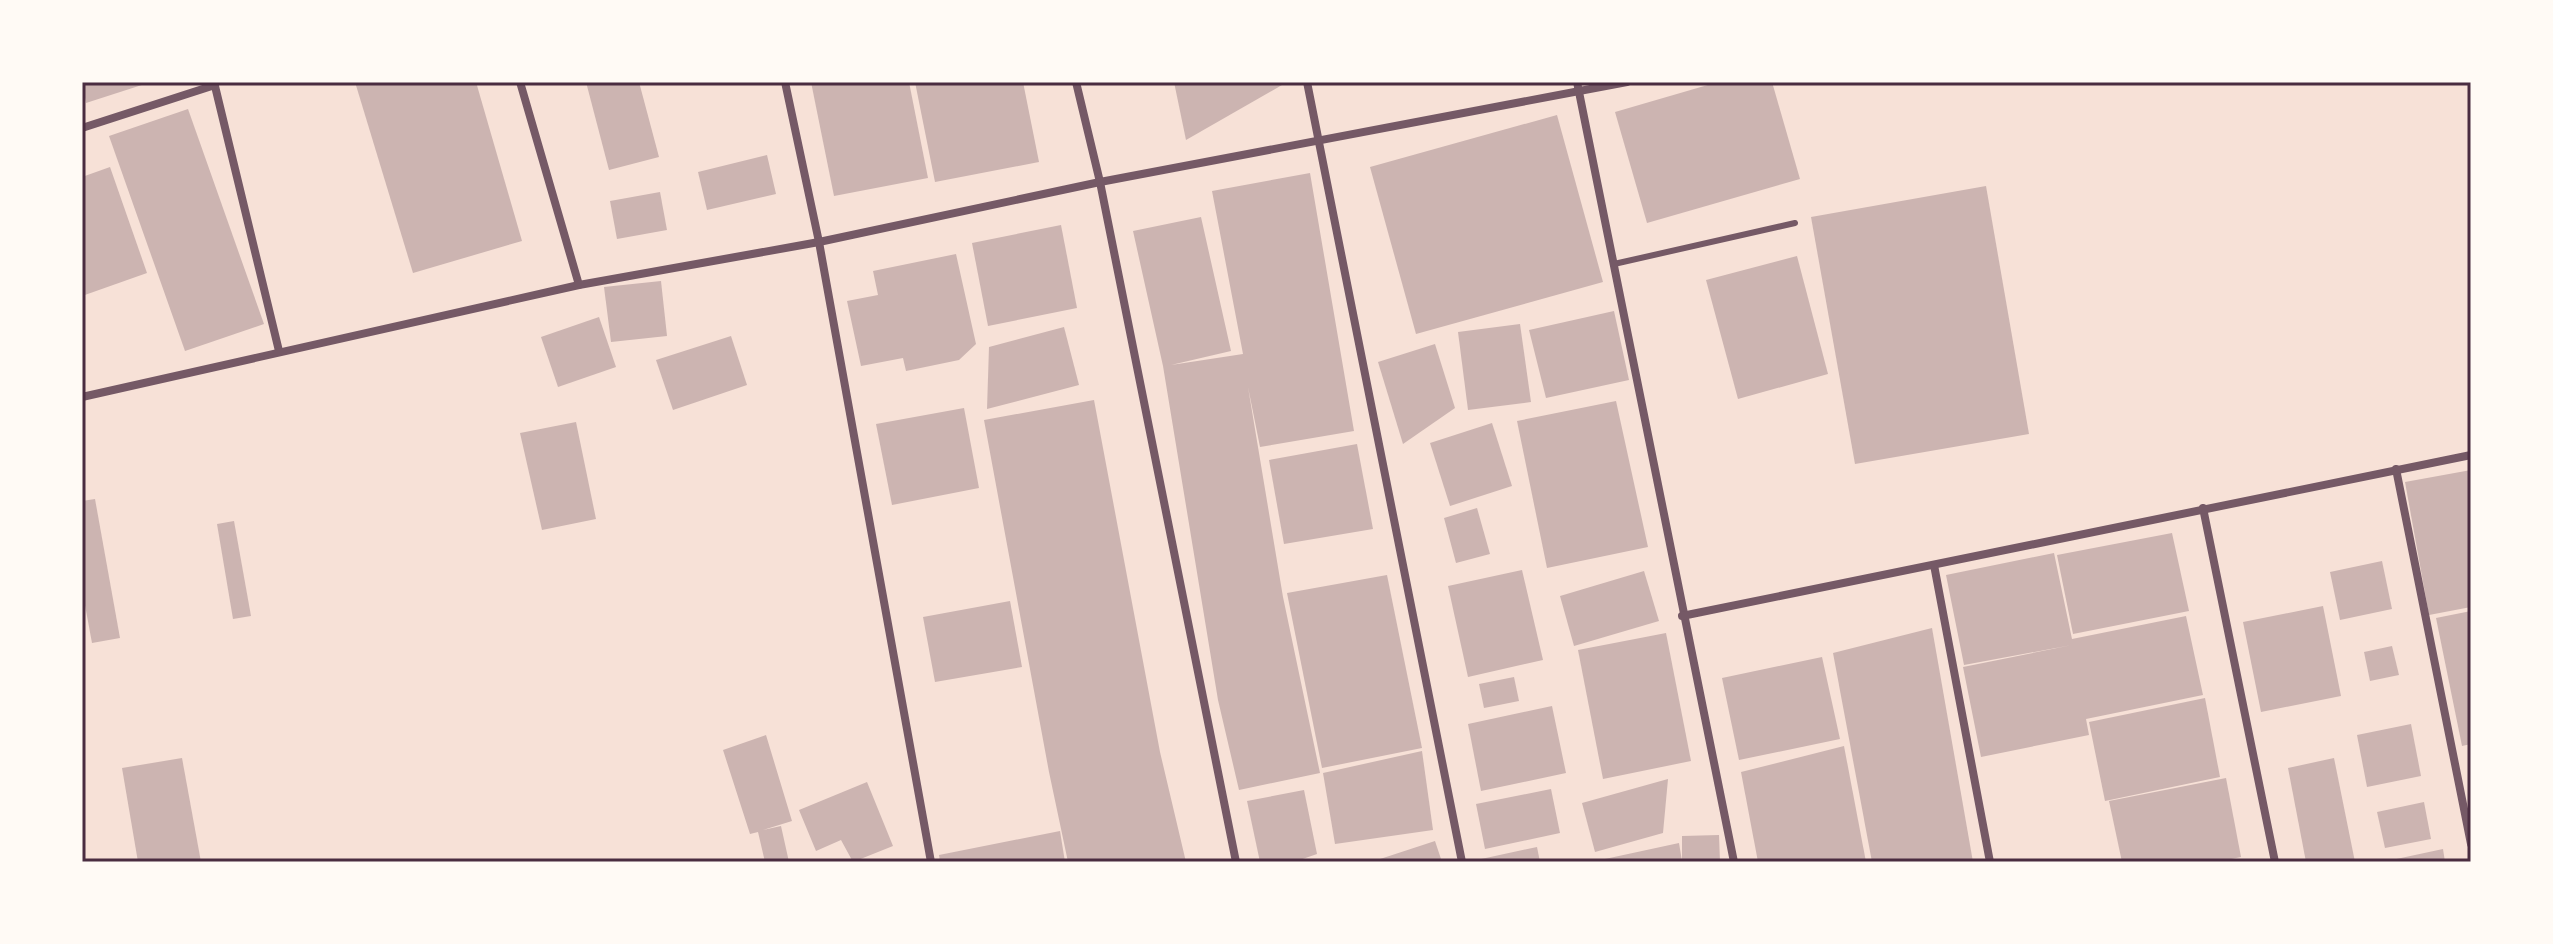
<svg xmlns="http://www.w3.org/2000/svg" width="2553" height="944" font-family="'IBM Plex Serif',serif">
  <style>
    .building { fill: #ccb4b1 }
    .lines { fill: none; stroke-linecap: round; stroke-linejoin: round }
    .service { stroke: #755966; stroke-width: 6 }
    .minor { stroke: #755966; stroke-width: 8 }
    .neatline { fill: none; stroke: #4a2c40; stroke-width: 3 }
  </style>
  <rect width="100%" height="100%" fill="#f7e1d7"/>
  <g class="building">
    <polygon points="82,82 148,82 148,83 86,103"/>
    <polygon points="355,82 476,82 522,241 413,273"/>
    <polygon points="586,82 639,82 659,157 609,170"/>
    <polygon points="811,82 909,82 928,178 834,196"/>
    <polygon points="915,82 1023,82 1039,162 935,182"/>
    <polygon points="1174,82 1281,82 1282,85 1186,140"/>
    <polygon points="1718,82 1772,82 1800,179 1647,223 1615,112"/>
    <polygon points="188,109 264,324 185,351 109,136"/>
    <polygon points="1557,115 1603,282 1416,334 1370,167"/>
    <polygon points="767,155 776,194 707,210 698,172"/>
    <polygon points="110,167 147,273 82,296 82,177"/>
    <polygon points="1310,173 1354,431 1260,447 1248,387 1283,597 1320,773 1239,790 1218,700 1163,366 1133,231 1201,217 1231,351 1171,365 1243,354 1212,191"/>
    <polygon points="1986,186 2029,434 1855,464 1811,217"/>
    <polygon points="660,192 667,230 617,239 610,201"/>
    <polygon points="1061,225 1077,308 988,326 972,243"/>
    <polygon points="956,254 976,344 959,360 906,371 903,358 861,366 847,301 878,295 873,271"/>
    <polygon points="1797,256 1828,374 1738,399 1706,280"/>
    <polygon points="661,281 667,336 611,342 604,287"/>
    <polygon points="1614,311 1629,380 1546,398 1529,330"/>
    <polygon points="599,317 616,367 558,387 541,337"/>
    <polygon points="1520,324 1531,402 1468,410 1458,332"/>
    <polygon points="1064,327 1079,385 987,409 989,347"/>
    <polygon points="731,336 747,385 673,410 656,360"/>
    <polygon points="1435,344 1455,408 1403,444 1378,362"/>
    <polygon points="1094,400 1160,752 1186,862 1068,862 1049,772 984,420"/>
    <polygon points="1616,401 1648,547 1547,568 1517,421"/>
    <polygon points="964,408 979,488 892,505 876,424"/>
    <polygon points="576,422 596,519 542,530 520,433"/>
    <polygon points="1492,423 1512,486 1450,506 1430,443"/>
    <polygon points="1357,444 1373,529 1284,544 1269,460"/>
    <polygon points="2471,470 2471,607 2429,615 2405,482"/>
    <polygon points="95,499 120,638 92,643 82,589 82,501"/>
    <polygon points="1477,508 1490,554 1456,563 1444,518"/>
    <polygon points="234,521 251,616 233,619 217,524"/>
    <polygon points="2172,533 2189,611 2073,634 2057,555"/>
    <polygon points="2054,553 2072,639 2186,616 2203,695 2086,719 2089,735 1981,757 1963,667 2072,645 1964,665 1946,575"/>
    <polygon points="2382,561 2392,609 2340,620 2330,572"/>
    <polygon points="1522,570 1543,660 1468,677 1448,586"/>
    <polygon points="1644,571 1659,621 1574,646 1560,596"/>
    <polygon points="1387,575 1422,748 1322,768 1287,593"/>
    <polygon points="1010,601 1022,667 935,682 923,617"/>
    <polygon points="2323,606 2341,696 2261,712 2243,622"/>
    <polygon points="2471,611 2471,744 2462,746 2436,618"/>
    <polygon points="1932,628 1973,862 1872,862 1833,653"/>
    <polygon points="1666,633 1691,761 1603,779 1578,650"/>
    <polygon points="2392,646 2399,675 2370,681 2364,652"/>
    <polygon points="1822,657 1840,739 1739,760 1722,678"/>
    <polygon points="1514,677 1519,701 1484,708 1479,684"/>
    <polygon points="2205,698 2220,777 2105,801 2089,722"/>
    <polygon points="1552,706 1566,773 1481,791 1468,724"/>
    <polygon points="2411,724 2421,776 2367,787 2357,735"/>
    <polygon points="766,735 792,821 763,830 781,826 789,862 765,862 758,832 750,834 723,750"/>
    <polygon points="1844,746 1866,862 1758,862 1741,772"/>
    <polygon points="1422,751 1433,830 1335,844 1323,773"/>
    <polygon points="182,758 201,862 138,862 122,768"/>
    <polygon points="2334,758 2355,862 2306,862 2288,768"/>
    <polygon points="2226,778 2241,857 2217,862 2122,862 2109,801"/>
    <polygon points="1668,779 1663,833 1595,852 1582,803"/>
    <polygon points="867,782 893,846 853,862 841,840 816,851 799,810"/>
    <polygon points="1551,789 1560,833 1485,849 1476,804"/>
    <polygon points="1304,790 1317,854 1294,862 1260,862 1247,801"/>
    <polygon points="2424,802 2431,839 2385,848 2377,812"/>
    <polygon points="1060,831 1065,862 940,862 939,855"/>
    <polygon points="1719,835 1720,862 1591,862 1679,843 1682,861 1682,836"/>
    <polygon points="1435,841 1442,862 1374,862 1374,861"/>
    <polygon points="1537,847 1540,862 1472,862 1472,861"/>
    <polygon points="2443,849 2445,862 2387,862 2387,861"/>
  </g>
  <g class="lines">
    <polyline class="service" points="1614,264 1795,223"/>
    <g class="minor">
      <polyline points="214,82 279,351"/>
      <polyline points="520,82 579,285"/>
      <polyline points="785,82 819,242 931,862"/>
      <polyline points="1076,82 1100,182 1236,862"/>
      <polyline points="1307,82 1462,862"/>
      <polyline points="1577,82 1734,862"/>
      <polyline points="82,128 215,85"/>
      <polyline points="82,397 579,285 819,242 1100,182 1627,82"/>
      <polyline points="2396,469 2471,844"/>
      <polyline points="2203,508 2275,862"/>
      <polyline points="1934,565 1990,862"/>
      <polyline points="1682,616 2471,455"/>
    </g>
  </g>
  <rect width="2553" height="944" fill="none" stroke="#fffaf5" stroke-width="168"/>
  <rect x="84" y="84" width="2385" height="776" class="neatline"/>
</svg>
